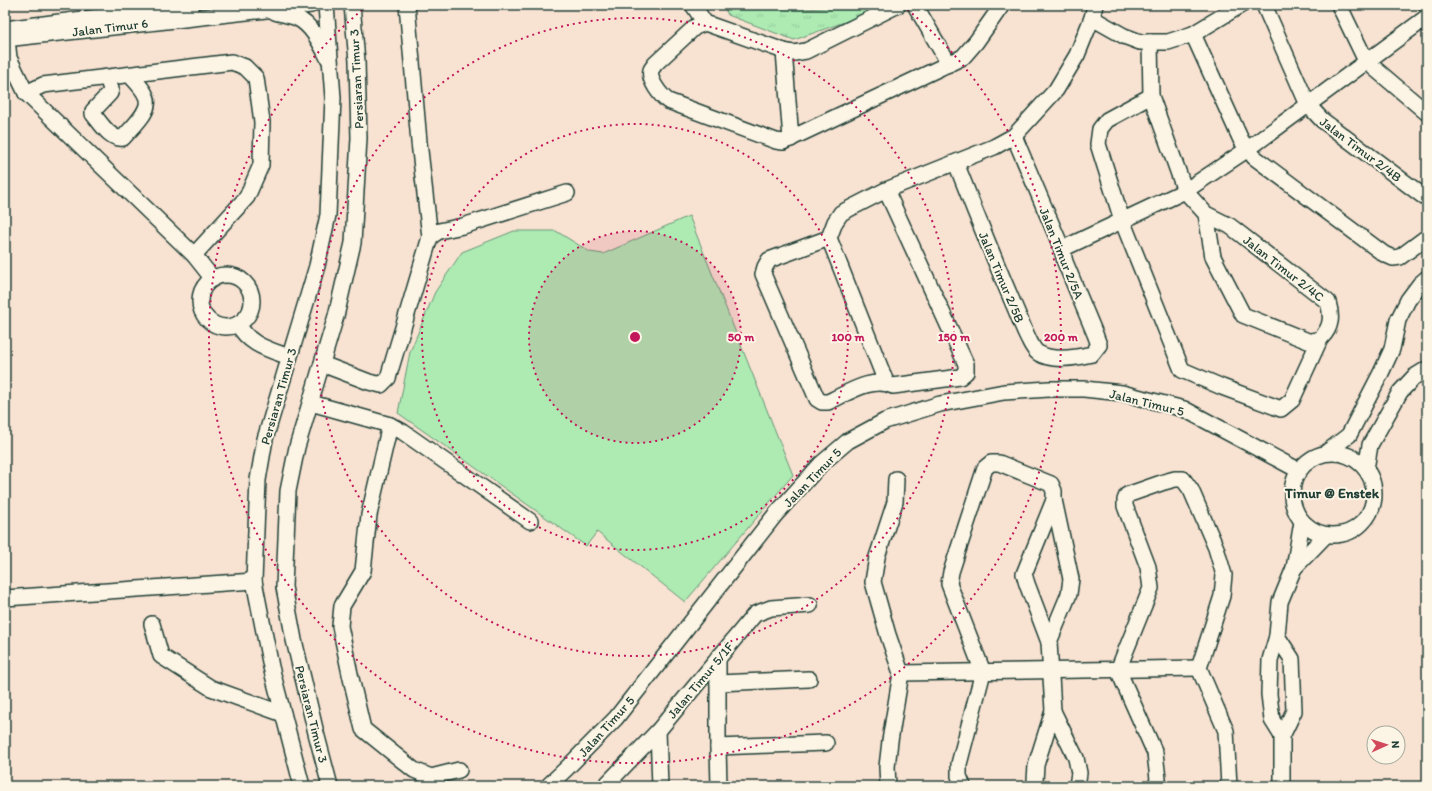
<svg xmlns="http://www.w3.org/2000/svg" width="1432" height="791" font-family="Itim,sans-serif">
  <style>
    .grass { fill: url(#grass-tufts); stroke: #669474 }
    .park { fill: #adebb3; stroke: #669474 }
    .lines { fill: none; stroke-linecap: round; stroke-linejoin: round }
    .minor-casing { stroke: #1f3d34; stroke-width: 18 }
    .minor { stroke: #fcf5e5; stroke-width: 15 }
    .ring { fill: none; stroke: #c2185b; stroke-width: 2; stroke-dasharray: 2 4 }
    .labels { text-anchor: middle; stroke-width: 4; stroke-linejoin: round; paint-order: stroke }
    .street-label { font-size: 13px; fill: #1f3d34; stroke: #fcf5e5 }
    .neighbourhood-label { font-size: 14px; font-weight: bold; fill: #1f3d34; stroke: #fcf5e5 }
    .centre { fill: #c2185b; stroke: #fcf5e5; stroke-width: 2 }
    .ring-label { font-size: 12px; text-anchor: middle; font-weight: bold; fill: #c2185b; stroke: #fcf5e5; stroke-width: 4; stroke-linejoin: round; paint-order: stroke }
  </style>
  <defs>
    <pattern id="grass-tufts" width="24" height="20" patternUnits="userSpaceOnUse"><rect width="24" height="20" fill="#adebb3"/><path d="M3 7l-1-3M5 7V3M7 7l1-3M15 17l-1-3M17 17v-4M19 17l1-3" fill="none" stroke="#94ca9b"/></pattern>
  </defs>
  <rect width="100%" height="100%" fill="#f8e2d2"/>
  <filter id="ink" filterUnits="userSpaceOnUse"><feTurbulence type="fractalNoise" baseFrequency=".025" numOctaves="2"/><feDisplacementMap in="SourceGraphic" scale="8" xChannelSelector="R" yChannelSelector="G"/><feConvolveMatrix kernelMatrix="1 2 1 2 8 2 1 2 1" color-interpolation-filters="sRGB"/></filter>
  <g filter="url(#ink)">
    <polygon class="grass" points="723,5 806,5 807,9 831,7 831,5 892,5 794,40 728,15"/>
    <polygon class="park" points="689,216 793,475 685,602 597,532 586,546 398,413 410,352 435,292 462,252 514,231 556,231 590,252 603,254"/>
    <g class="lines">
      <defs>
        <g id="minor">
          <polyline points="407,5 419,142 430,237"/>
          <polyline points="693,5 705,23 784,51 794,53 806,51 898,5"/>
          <polyline points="915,5 949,64"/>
          <polyline points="1264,5 1308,105 1322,120 1427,199"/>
          <polyline points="1339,5 1366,61 1427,113"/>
          <polyline points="1427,5 1427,6"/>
          <path d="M 275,12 C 282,14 290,15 297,18 C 312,25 321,44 328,58"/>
          <polyline points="1092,18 1124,36 1140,42 1168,42 1193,34 1241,5"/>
          <path d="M 705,23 L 695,27 L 655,64 C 654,66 652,68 651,70 C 648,80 661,96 668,101 L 776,141 L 783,142 L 963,57 L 976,42 L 1002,5"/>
          <polyline points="5,29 192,5"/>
          <polyline points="1193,34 1241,140 1254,157 1384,254 1393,258 1400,257 1427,237"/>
          <polyline points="5,39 311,5"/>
          <polyline points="7,39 9,58 26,93 194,255 213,279"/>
          <path d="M 1150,42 L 1151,96 L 1185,191 L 1206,214 L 1230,226 L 1328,302 C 1332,316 1332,327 1321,338 C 1318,340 1312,341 1308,341 L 1243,315 L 1213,257 L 1206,214"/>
          <polyline points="784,51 791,139"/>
          <path d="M 107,78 L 111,89 L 110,93 L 93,111 L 93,114 C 101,123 110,140 123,138 C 132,127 153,110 146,96 C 143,88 135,81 130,75"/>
          <polyline points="26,93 43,85 232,62 245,67 256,78 262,122 261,165 247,197 194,255"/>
          <polyline points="1151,96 1107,120 1100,129 1098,144 1122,220 1182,370 1222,387 1281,409 1292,400 1320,339"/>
          <path d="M 956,163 C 975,212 995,261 1016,310 C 1020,319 1031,349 1038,353 C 1053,362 1075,358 1092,354 L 1099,345 L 1095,334 L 1065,262 L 1062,249 L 1014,136"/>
          <path d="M 886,190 L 966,364 L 966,372 L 960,377 L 893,386 C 872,376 848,393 828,402 L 822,402 L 817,399 L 763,274 L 765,267 L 769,260 L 829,238 L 835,222 L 841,213 L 886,190 L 994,147 L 1014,136 L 1056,90 L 1077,55 L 1092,18 L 1095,5"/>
          <polyline points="829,238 886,382"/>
          <polyline points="1062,249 1185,191 1248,149 1427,17"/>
          <circle cx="226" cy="301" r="26"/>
          <path d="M 238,324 C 249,345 268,349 289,357"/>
          <polyline points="322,364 369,382 381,385 388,378 430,237 439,231 463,226 567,193"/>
          <polyline points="311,403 390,425 369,515 363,571 342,606 340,626 350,674 363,729 414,770 431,777 459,770"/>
          <polyline points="390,425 403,432 530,521"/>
          <polyline points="1327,452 1349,435 1381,373 1392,349 1398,320 1408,300 1420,284 1427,278"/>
          <circle cx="1333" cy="494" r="41"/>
          <polyline points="1366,469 1370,445 1400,392 1414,377 1427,369"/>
          <polyline points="1294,568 1326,535"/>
          <polyline points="5,598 254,581"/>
          <polyline points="152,624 161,656 211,688 283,714"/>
          <polyline points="1277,636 1292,659 1294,711 1282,736 1282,786"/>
          <polyline points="718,657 718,747 719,786"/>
          <polyline points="901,673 1199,668"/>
          <polyline points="718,683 809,679"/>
          <polyline points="1053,711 1076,758 1079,773 1077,786"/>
          <polyline points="658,731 660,786"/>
          <polyline points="1282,736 1272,720 1269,694 1270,660 1277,636 1280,602 1294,568 1302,522"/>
          <polyline points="718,747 826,743"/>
          <polyline points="302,786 271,667 254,581 258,480 265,439 317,266 328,215 333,98 326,5"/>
          <polyline points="330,786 316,733 294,640 284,587 288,491 297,447 336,316 353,243 359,138 357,61 352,5"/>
          <polyline points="548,786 567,768 616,718 775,515 821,464 848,441 885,421 940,404 1004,392 1049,389 1084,389 1122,393 1184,409 1298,470"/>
          <polyline points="605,786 658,731 755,614 771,608 810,605"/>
          <polyline points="888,786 887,767 890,741 901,673 888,635 873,582 877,557 895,502 896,479"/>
          <polyline points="963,786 959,776 959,764 983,672 949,584 951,572 985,468 991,463 999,463 1051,484 1054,491 1054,500 1071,579 1069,594 1049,642"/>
          <polyline points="1036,786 1035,781 1036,765 1053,711 1049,642 1027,584 1024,574 1054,500"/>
          <polyline points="1156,786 1158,779 1155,753 1118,670 1151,588 1148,567 1125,506 1125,500 1127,495 1164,482 1175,479 1183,479 1191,490 1216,548 1224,575 1222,596 1199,668 1226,731 1229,786"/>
        </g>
      </defs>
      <use href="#minor" class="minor-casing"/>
      <use href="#minor" class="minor"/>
    </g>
  </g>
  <circle cx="635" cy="337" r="106" fill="#c2185b" fill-opacity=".12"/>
  <g class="ring">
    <circle cx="635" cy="337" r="106"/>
    <circle cx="635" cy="337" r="213"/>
    <circle cx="635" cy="337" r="319"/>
    <path d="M903 6A426 426 0 1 1 367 6"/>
  </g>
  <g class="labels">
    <g class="street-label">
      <text transform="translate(110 27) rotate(-7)" y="5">Jalan Timur 6</text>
      <text transform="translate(356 79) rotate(-93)" y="5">Persiaran Timur 3</text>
      <text transform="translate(1361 149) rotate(37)" y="5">Jalan Timur 2/4B</text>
      <text transform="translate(1062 253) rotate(68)" y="5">Jalan Timur 2/5A</text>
      <text transform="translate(1284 268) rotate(38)" y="5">Jalan Timur 2/4C</text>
      <text transform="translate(1002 277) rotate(67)" y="5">Jalan Timur 2/5B</text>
      <text transform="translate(278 396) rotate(-74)" y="5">Persiaran Timur 3</text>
      <text transform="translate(1147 402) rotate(14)" y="5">Jalan Timur 5</text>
      <text transform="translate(812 477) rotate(-46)" y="5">Jalan Timur 5</text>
      <text transform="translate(700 680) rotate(-50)" y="5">Jalan Timur 5/1F</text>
      <text transform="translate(312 714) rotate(76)" y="5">Persiaran Timur 3</text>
      <text transform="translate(606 726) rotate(-48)" y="5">Jalan Timur 5</text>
    </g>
    <g class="neighbourhood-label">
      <text x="1332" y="498">Timur @ Enstek</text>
    </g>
  </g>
  <circle cx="635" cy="337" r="6" class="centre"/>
  <g class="ring-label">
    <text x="741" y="341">50 m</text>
    <text x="848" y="341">100 m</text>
    <text x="954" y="341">150 m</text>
    <text x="1061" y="341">200 m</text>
  </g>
  <rect width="1432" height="791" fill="none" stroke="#fcf5e5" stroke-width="20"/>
  <rect x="10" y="10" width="1412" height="771" fill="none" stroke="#1f3d34" stroke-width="1.5" filter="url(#ink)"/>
  <g transform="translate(1386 745) rotate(87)"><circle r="19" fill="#fcf5e5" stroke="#a4ab9e"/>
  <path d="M0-3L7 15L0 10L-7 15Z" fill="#d1495b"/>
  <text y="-6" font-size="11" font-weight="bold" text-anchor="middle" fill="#1f3d34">N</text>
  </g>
</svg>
